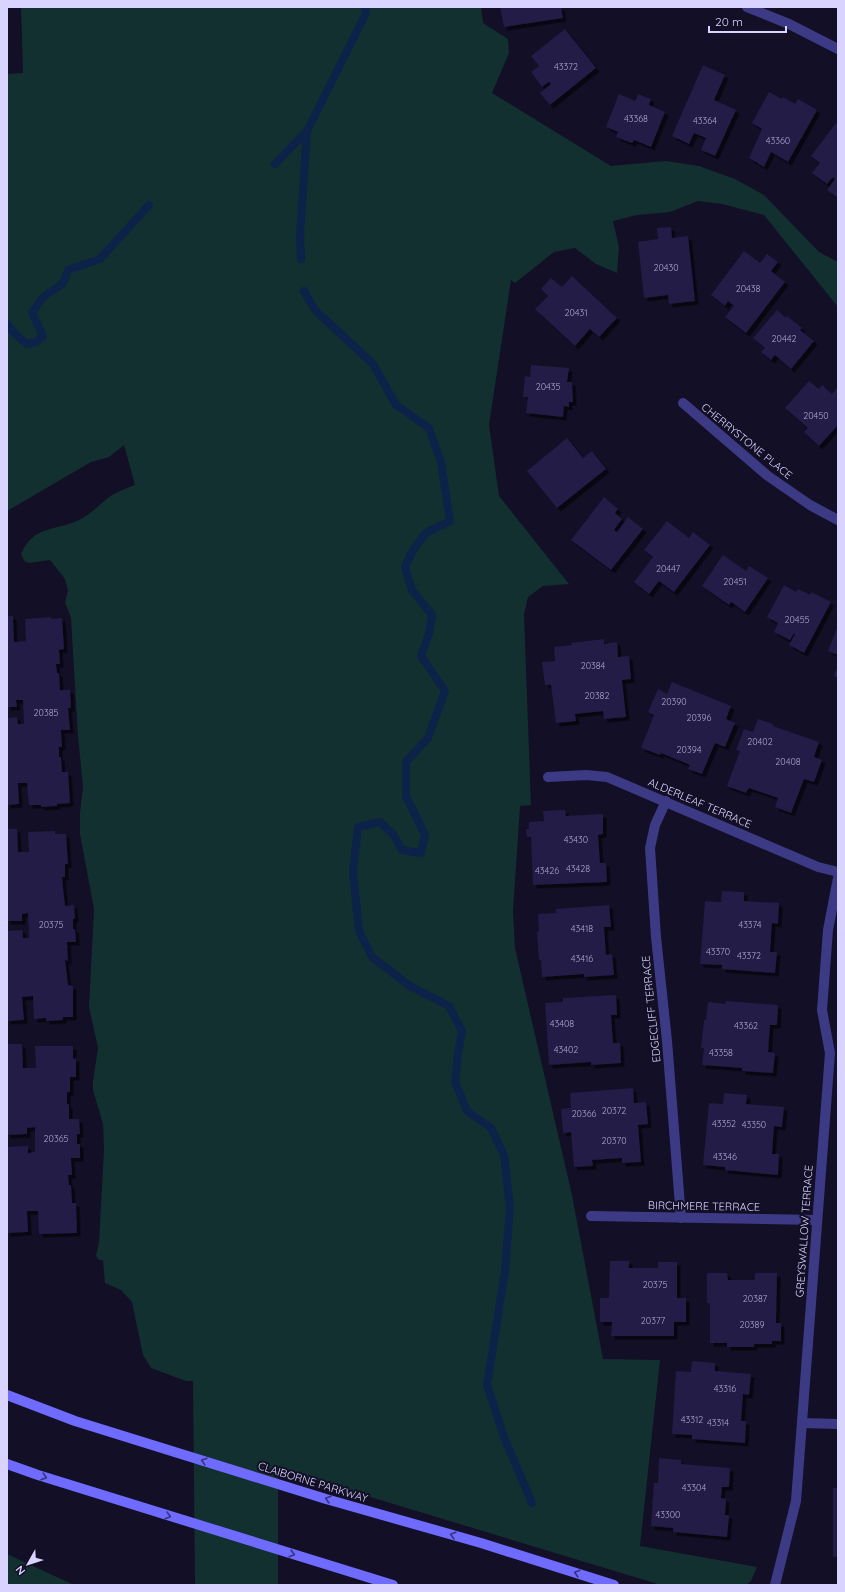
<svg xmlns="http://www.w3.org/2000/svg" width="845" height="1592" font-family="Quicksand,sans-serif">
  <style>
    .green { fill: #12302f }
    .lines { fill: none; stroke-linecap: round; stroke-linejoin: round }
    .stream { stroke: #0c2248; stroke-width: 8 }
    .building { fill: #241b47; filter: url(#shadow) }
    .minor { stroke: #3d3a85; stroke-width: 10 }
    .secondary { stroke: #6f6bff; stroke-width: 10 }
    .oneway { stroke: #38347d }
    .labels { text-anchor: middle; stroke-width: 4; stroke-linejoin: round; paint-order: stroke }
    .number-label { font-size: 9px; fill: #aca6d1 }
    .street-label { font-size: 11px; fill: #d9d4ff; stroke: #130f26 }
  </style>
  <defs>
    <filter id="shadow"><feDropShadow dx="3.5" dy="3.5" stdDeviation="0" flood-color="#0009"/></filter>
  </defs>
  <rect width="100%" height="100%" fill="#130f26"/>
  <g class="green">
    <path d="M 21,7 L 481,7 L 483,23 L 508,39 L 509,53 L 492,93 L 611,166 L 666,161 L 699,166 L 735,179 L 764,195 L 819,252 L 838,262 L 838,307 L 764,215 L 722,204 L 698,201 L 670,212 L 637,215 L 613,221 L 619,247 L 617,273 L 596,264 L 575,248 L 554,252 L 515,283 L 511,280 L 489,425 L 499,496 L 569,584 L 543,586 L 528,597 L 524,614 L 531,805 L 520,806 L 513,911 L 515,948 L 572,1195 L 603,1359 L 660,1360 L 640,1546 L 757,1567 L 751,1581 L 746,1585 L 661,1585 L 278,1469 L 278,1585 L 195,1585 L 193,1381 L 186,1381 L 151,1368 L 143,1355 L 132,1302 L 121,1290 L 105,1283 L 103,1260 L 99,1260 L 96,1256 L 99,1242 L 104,1150 L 103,1124 L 93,1090 L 93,1081 L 98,1048 L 89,1007 L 94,909 L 80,834 L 80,813 L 83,787 L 78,736 L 71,618 L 65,602 L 68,591 L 65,579 L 50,560 L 29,563 L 24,561 L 21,554 C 34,523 59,532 83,518 C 93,512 102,502 112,495 C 119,491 127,488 135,485 L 124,445 L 109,457 L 91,462 L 7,511 L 7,74 L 23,73 Z"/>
    <polygon points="7,1554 74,1585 7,1585"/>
  </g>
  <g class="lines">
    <g class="stream">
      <polyline points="275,164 307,131"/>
      <polyline points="301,259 300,235 307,131 366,13 365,7"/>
      <polyline points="304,291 315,310 373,364 396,405 429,428 441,462 450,521 426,533 413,550 405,567 412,590 432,615 429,634 421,656 445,691 428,738 406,762 406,796 425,835 421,853 402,850 393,834 380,822 358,827 353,872 359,931 372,957 410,986 449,1006 462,1031 458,1054 455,1082 467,1111 491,1128 504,1155 510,1208 505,1271 487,1385 504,1437 532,1503"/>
      <path d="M 7,324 L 15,334 L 27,344 L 36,342 L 43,336 L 32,313 C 36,308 40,299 46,295 C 59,285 63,288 68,270 L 100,259 L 149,205"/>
    </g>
  </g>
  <g class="building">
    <polygon points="500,7 561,7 563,18 504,27"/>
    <polygon points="565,29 596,68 550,105 540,93 551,84 549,82 542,87 531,72 539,66 531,56"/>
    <polygon points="703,65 725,75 714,100 736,110 715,156 701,150 706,138 694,133 689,144 672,136"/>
    <polygon points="769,92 782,99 783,97 795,104 798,99 817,110 788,162 771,152 764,167 749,158 762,129 752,123"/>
    <polygon points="619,94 635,101 638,94 651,99 649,105 665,112 651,147 634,140 632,143 616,137 618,132 606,127"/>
    <polygon points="836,123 838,125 838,198 827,190 835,179 833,177 827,184 812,173 820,163 811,156"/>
    <polygon points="671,227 672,238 688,236 695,301 669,304 668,295 644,298 638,242 658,239 657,228"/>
    <polygon points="744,251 760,263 767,254 778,262 771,271 785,282 746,333 725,317 734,306 728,301 725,306 711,295"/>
    <polygon points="572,276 617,318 599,337 590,329 575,346 535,309 548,296 541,289 551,278 562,287"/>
    <polygon points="777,310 786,318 787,316 802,328 800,330 814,341 791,369 775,355 771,360 761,352 765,348 753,338"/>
    <polygon points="531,365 569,368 567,382 572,382 573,402 569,402 569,407 564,406 563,417 526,413 528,397 523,397 525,376 530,377"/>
    <polygon points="809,381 819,389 822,385 832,394 838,387 838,425 819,446 804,432 808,428 785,408"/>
    <polygon points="567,438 583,458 592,451 606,469 557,508 527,471"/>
    <polygon points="604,497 618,509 615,513 622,519 614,530 617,532 628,517 643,529 611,570 571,540"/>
    <polygon points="667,521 689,538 693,532 710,545 674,592 659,581 649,594 634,582 653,557 644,550"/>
    <polygon points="723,555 746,571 749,566 768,578 745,612 731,602 729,605 702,586"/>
    <polygon points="784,585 796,592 798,589 810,595 811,592 831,602 804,653 789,645 795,634 794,633 790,640 774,632 778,623 767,617"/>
    <polygon points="7,616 13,616 14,642 26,641 25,619 51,617 51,619 62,618 64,649 59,650 60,664 56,664 57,673 59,673 60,690 70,690 71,708 68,708 70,730 61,730 62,747 59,747 59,757 61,757 62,772 68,772 70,803 57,804 57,806 41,807 41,805 29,805 27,783 18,783 19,804 7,805 7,718 17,717 18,724 24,724 23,700 16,700 17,707 7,707"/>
    <polygon points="838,626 838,655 828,651"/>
    <polygon points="604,639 604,644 617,642 618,657 629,656 631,679 622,680 626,717 604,719 603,711 575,714 576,721 556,723 551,685 545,685 542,662 555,661 554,647 572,645 571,643"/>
    <polygon points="838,666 838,678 834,676"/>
    <polygon points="672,682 731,706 726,719 735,723 725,747 715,743 702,774 688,769 690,765 661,753 660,755 641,748 654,715 648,712 658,689 667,694"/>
    <polygon points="758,719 773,724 773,726 819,742 814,757 822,760 814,782 804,779 791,813 775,807 778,798 749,788 746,793 727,786 740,751 736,750 744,729 753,732"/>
    <polygon points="565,810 566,816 603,814 603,834 598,835 600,863 606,863 607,882 533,885 531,837 527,837 526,829 529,829 529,822 544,821 543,811"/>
    <polygon points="7,829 17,829 18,852 29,852 28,832 55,831 55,834 66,834 68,864 65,864 65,877 62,877 63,888 65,906 74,905 75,919 73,919 73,929 75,929 76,942 67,942 68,961 65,960 68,985 73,986 73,1017 63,1017 63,1020 46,1021 46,1018 34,1019 33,996 22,997 24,1020 7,1021 7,931 22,930 23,938 29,938 28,913 22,914 22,921 7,921"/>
    <polygon points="722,891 744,892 744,901 779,903 778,924 772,923 770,952 777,952 775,973 722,969 722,965 700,964 705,901 721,902"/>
    <polygon points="609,905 611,927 604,927 606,955 612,954 614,975 584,977 584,974 542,977 541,960 539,960 537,932 539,931 538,914 556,913 556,909"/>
    <polygon points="616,995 617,1015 611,1015 613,1043 620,1043 621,1063 591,1065 591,1062 549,1065 545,1003 563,1002 563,998"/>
    <polygon points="726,1001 778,1005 777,1025 770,1025 768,1052 775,1053 773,1073 742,1071 742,1068 702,1065 704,1048 701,1048 704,1020 706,1020 708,1002 725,1004"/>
    <polygon points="7,1044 22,1044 23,1068 36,1068 35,1046 73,1046 73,1059 76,1058 76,1077 70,1077 70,1092 67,1092 67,1104 69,1104 69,1119 79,1119 80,1134 77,1134 77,1144 80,1144 80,1158 71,1158 72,1175 68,1175 69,1185 71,1185 72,1203 76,1203 77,1233 39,1234 38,1211 27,1211 28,1232 7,1233 7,1147 28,1146 28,1153 35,1152 35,1127 27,1128 27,1134 7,1135"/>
    <polygon points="633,1088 634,1103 646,1102 648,1124 638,1125 641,1162 622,1163 622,1158 592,1160 593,1166 574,1167 571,1132 563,1133 561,1109 571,1108 570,1093"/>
    <polygon points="724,1093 747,1095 746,1104 784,1107 782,1127 774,1126 772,1154 779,1154 778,1175 725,1170 725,1167 703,1165 709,1103 723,1104"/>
    <polygon points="610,1261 629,1261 629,1268 658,1268 658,1262 677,1262 677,1298 686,1298 686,1322 674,1322 674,1336 611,1336 612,1322 600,1322 600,1298 609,1298"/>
    <polygon points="707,1273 727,1273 728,1280 755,1280 755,1273 777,1273 776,1323 781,1323 781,1341 772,1341 772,1344 754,1344 754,1347 727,1347 727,1343 710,1343 710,1303 707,1303"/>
    <polygon points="692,1361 715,1363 715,1371 751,1374 749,1395 743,1394 741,1421 746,1421 745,1443 692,1439 692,1435 672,1434 676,1371 691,1372"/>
    <polygon points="659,1458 681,1460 681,1464 730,1468 729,1487 722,1487 721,1498 726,1499 725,1515 729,1515 727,1537 673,1532 673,1528 651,1526 654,1483 658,1483"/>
    <rect x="833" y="1488" width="5" height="69"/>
  </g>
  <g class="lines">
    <g class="minor">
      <polyline points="747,7 789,24 838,49"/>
      <polyline points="683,403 768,476 810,505 838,520"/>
      <polyline points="548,777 586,775 607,777 818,867 838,872"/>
      <polyline points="666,801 655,825 650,848 656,937 667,1041 681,1218"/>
      <polyline points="591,1216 817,1220"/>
      <polyline points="802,1423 838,1424"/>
      <polyline points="775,1585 796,1501 830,1053 822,1010 828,930 838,878"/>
    </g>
    <g class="secondary">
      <polyline points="7,1395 75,1421 326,1499 481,1543 614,1585"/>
      <polyline points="7,1464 38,1475 393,1585"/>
    </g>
  </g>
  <defs><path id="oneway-chevron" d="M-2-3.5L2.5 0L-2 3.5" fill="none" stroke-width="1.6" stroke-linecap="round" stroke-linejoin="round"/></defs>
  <g class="oneway">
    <use href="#oneway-chevron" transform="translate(204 1461) rotate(-163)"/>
    <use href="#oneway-chevron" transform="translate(44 1477) rotate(18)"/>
    <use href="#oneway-chevron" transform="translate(328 1499) rotate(-164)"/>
    <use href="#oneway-chevron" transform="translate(168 1516) rotate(17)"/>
    <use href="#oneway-chevron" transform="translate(453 1535) rotate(-164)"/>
    <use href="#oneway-chevron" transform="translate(292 1554) rotate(17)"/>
    <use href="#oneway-chevron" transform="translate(577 1573) rotate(-163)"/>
  </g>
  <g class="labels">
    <g class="number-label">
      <text x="566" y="70">43372</text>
      <text x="636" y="122">43368</text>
      <text x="705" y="124">43364</text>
      <text x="778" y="144">43360</text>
      <text x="666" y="271">20430</text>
      <text x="748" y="292">20438</text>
      <text x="576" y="316">20431</text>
      <text x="784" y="342">20442</text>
      <text x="548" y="390">20435</text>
      <text x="816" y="419">20450</text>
      <text x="668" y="572">20447</text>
      <text x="735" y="585">20451</text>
      <text x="797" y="623">20455</text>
      <text x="593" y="669">20384</text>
      <text x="597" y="699">20382</text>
      <text x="674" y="705">20390</text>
      <text x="46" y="716">20385</text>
      <text x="699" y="721">20396</text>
      <text x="760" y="745">20402</text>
      <text x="689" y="753">20394</text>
      <text x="788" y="765">20408</text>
      <text x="576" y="843">43430</text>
      <text x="578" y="872">43428</text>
      <text x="547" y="874">43426</text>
      <text x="51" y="928">20375</text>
      <text x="750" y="928">43374</text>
      <text x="582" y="932">43418</text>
      <text x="718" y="955">43370</text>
      <text x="749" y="959">43372</text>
      <text x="582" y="962">43416</text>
      <text x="562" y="1027">43408</text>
      <text x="746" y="1029">43362</text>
      <text x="566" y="1053">43402</text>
      <text x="721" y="1056">43358</text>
      <text x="614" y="1114">20372</text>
      <text x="584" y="1117">20366</text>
      <text x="724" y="1127">43352</text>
      <text x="754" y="1128">43350</text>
      <text x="56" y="1142">20365</text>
      <text x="614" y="1144">20370</text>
      <text x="725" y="1160">43346</text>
      <text x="655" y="1288">20375</text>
      <text x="755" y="1302">20387</text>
      <text x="653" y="1324">20377</text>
      <text x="752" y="1328">20389</text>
      <text x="725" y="1392">43316</text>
      <text x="692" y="1423">43312</text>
      <text x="718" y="1426">43314</text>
      <text x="694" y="1491">43304</text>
      <text x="668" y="1518">43300</text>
    </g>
    <g class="street-label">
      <text transform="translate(747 441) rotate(39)" y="4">CHERRYSTONE PLACE</text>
      <text transform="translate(700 803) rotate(23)" y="4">ALDERLEAF TERRACE</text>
      <text transform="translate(651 1009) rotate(-96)" y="4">EDGECLIFF TERRACE</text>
      <text transform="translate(704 1206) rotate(1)" y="4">BIRCHMERE TERRACE</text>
      <text transform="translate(804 1231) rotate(-86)" y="4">GREYSWALLOW TERRACE</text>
      <text transform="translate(313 1482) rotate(17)" y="4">CLAIBORNE PARKWAY</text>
    </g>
  </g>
  <rect width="845" height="1592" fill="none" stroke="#d9d4ff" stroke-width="16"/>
  <g transform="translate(28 1564) rotate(231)" stroke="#130f26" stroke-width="3" paint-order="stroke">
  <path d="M0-3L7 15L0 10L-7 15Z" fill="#d9d4ff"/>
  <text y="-6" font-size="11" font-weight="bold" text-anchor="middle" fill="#d9d4ff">N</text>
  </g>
  <path d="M709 26v6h77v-6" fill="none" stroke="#d9d4ff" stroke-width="2"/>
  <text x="715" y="26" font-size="12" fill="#d9d4ff" stroke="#130f26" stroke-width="3" paint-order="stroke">20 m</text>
</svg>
